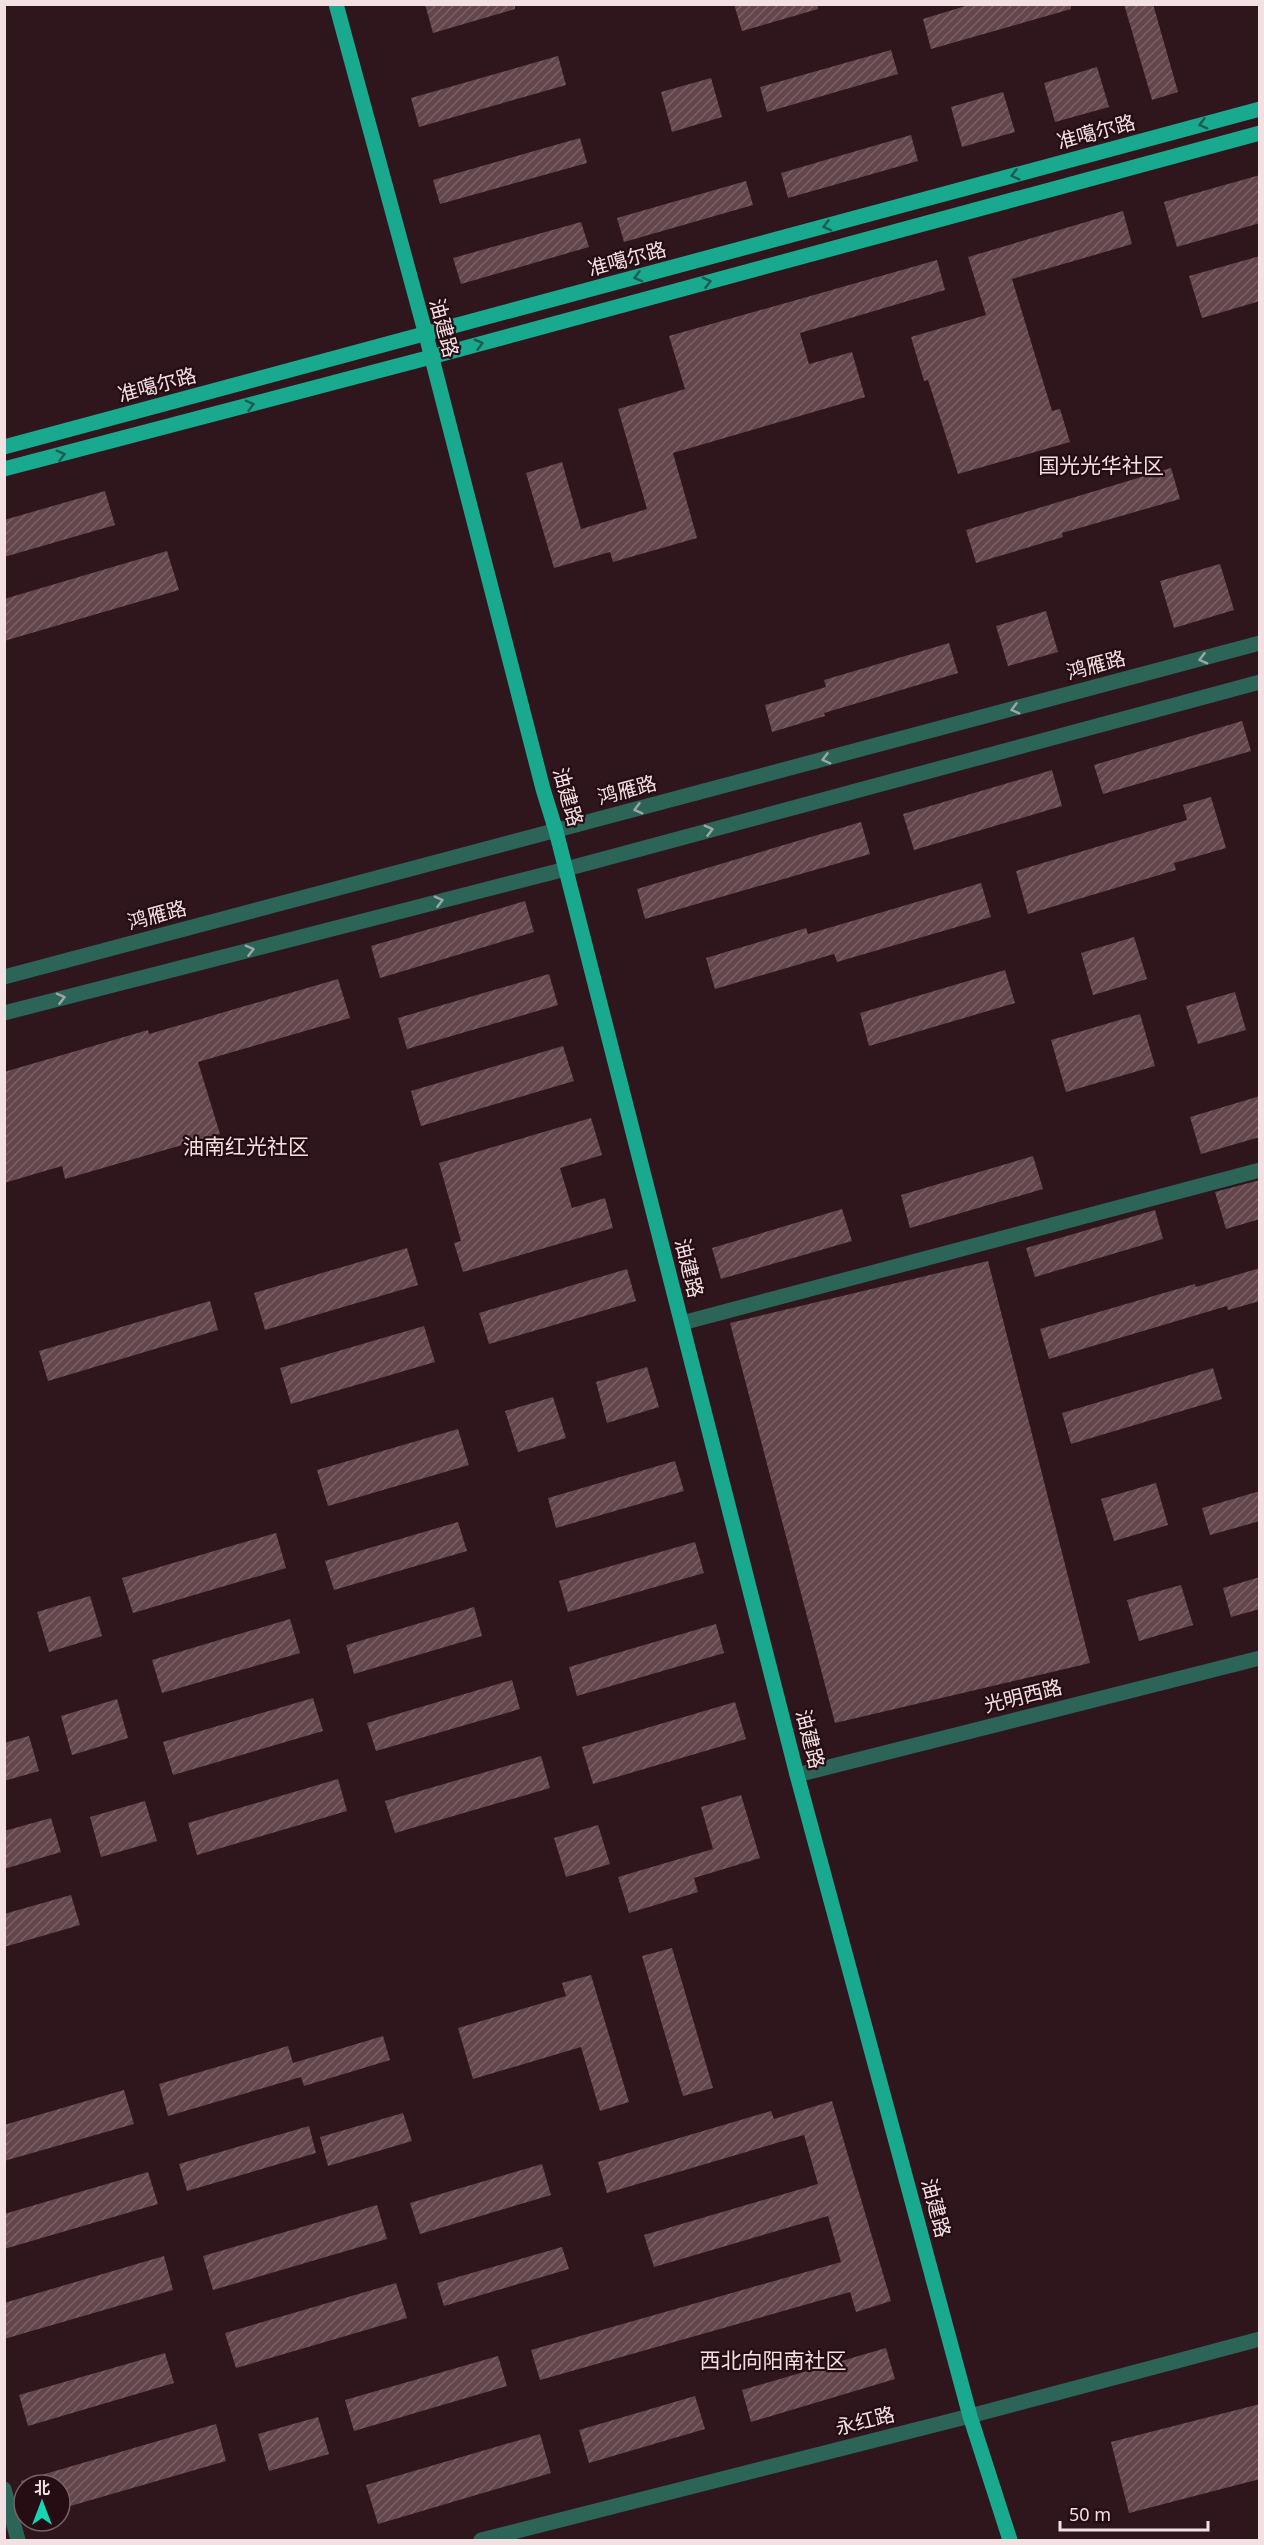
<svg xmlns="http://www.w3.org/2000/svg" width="1264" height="2545" font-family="'Noto Sans','Noto Sans SC',sans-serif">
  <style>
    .building { fill: url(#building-hatch) }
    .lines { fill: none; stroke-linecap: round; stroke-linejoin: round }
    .minor { stroke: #2c6457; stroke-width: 15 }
    .major { stroke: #19a98e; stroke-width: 15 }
    .oneway { stroke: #1f5b50 }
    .oneway2 { stroke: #99a8a4 }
    .labels { text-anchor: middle; stroke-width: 4.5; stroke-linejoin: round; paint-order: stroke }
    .street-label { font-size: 20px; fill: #f2e0e3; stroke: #250d13 }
    .neighbourhood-label { font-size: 21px; fill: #f2e0e3; stroke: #250d13 }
  </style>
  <defs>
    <pattern id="building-hatch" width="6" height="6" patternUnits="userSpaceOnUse" patternTransform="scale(1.5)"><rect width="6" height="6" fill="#63464c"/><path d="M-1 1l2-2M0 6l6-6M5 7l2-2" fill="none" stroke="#7a6066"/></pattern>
  </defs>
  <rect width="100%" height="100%" fill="#2f161c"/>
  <g class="building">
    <polygon points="425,4 515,4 515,9 433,33"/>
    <polygon points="734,4 818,4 818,9 742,31"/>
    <polygon points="972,4 1071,4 1071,9 931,49 923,19"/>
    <polygon points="1124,4 1153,4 1178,92 1152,100"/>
    <polygon points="891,50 898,74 767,112 760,87"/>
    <polygon points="558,56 566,85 419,127 411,98"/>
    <polygon points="1097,67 1109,107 1055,122 1044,83"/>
    <polygon points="711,78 722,117 672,132 661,92"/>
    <polygon points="1003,92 1015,132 962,147 951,107"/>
    <polygon points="911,135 918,161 788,198 781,173"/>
    <polygon points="580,138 587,163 440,204 433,180"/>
    <polygon points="1260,175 1260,223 1177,247 1164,202"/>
    <polygon points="746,181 753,205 624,242 617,218"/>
    <polygon points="1123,211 1132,244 1012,279 1052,411 1060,409 1070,442 958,474 928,380 924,381 911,337 986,315 968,257"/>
    <polygon points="581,222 589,247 461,284 453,258"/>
    <polygon points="1260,256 1260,301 1202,318 1189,276"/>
    <polygon points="937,260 945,290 800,333 809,364 852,352 865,397 673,453 697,538 613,562 610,552 554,568 526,473 562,462 581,529 647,509 618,409 685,389 669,336"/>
    <polygon points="1171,468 1180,499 1062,533 1063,537 976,563 966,530"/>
    <polygon points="105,491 115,525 4,557 4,520"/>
    <polygon points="167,551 179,590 4,641 4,599"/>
    <polygon points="1220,564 1234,610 1174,628 1160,581"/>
    <polygon points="1046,611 1058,652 1008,666 996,626"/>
    <polygon points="949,643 958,673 824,713 825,716 772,732 765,705 826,687 824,680"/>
    <polygon points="1242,721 1251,751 1103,794 1094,765"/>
    <polygon points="1052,770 1062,806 914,850 903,814"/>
    <polygon points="1211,797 1226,848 1174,863 1176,870 1028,914 1016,871 1187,820 1183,805"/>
    <polygon points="861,822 870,854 645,919 637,889"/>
    <polygon points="981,883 991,917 837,962 834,954 715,989 706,958 806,928 808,934"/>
    <polygon points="525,901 534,932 380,978 371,946"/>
    <polygon points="1134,937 1147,979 1093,995 1081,953"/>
    <polygon points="1005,970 1015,1003 869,1046 860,1013"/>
    <polygon points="549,974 558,1005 407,1049 398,1018"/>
    <polygon points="338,979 350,1018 198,1062 220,1134 65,1179 62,1166 4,1183 4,1072 148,1030 149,1034"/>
    <polygon points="1235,992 1246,1030 1198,1044 1186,1006"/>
    <polygon points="1140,1014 1155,1066 1066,1092 1051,1040"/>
    <polygon points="563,1046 574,1081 421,1126 411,1091"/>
    <polygon points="1260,1096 1260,1137 1201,1154 1190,1117"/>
    <polygon points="591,1118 602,1155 560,1168 572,1208 605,1198 613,1228 463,1272 454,1243 461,1241 439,1163"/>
    <polygon points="1033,1156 1043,1189 910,1228 901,1195"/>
    <polygon points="1260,1180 1260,1219 1226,1229 1215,1192"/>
    <polygon points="842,1209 852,1241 721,1279 712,1248"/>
    <polygon points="1155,1210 1163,1239 1035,1277 1026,1248"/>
    <polygon points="407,1248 418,1285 265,1330 254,1293"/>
    <polygon points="988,1261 1090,1663 835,1723 730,1323"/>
    <polygon points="1260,1268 1260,1301 1228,1310 1227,1306 1049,1359 1040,1329 1195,1284 1196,1287"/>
    <polygon points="627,1269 636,1301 489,1344 479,1313"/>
    <polygon points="210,1301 218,1330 48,1381 39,1351"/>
    <polygon points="424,1326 435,1362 291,1404 280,1368"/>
    <polygon points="647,1367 659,1407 607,1423 596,1382"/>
    <polygon points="1213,1368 1222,1399 1071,1444 1062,1413"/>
    <polygon points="553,1397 566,1438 518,1452 505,1411"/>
    <polygon points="458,1429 469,1465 328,1506 317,1470"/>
    <polygon points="675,1461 684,1491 556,1528 548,1498"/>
    <polygon points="1156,1483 1168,1525 1114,1541 1101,1499"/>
    <polygon points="1260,1491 1260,1521 1210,1535 1202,1508"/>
    <polygon points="458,1522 467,1551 334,1590 325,1561"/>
    <polygon points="276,1533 286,1568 133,1613 122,1578"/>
    <polygon points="695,1542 704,1573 568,1612 559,1581"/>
    <polygon points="1260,1577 1260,1609 1231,1617 1223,1588"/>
    <polygon points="1181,1585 1193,1625 1139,1641 1127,1600"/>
    <polygon points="90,1596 102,1636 49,1652 37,1612"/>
    <polygon points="474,1607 482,1636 354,1674 346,1645"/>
    <polygon points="290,1619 300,1653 162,1693 152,1660"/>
    <polygon points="716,1624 724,1653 577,1696 569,1667"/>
    <polygon points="512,1680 520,1709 376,1751 367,1723"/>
    <polygon points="313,1698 323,1731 173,1775 163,1742"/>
    <polygon points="117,1699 128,1738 72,1755 61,1716"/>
    <polygon points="735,1702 746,1739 593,1784 582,1747"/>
    <polygon points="29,1736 39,1771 4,1781 4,1743"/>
    <polygon points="541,1756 550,1788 395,1833 385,1801"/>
    <polygon points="338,1779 347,1811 197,1855 188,1823"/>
    <polygon points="741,1795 760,1858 694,1878 698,1892 629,1913 618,1877 713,1849 701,1807"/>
    <polygon points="145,1801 157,1841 101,1857 90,1817"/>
    <polygon points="51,1818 61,1852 4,1869 4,1831"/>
    <polygon points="598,1825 610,1864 566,1877 554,1838"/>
    <polygon points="71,1895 80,1925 4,1947 4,1914"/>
    <polygon points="672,1948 713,2088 683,2096 642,1956"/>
    <polygon points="591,1975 629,2102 600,2111 581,2047 473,2079 458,2028 566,1996 562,1983"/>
    <polygon points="383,2036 390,2060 304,2086 301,2077 168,2116 159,2084 288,2046 293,2063"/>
    <polygon points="124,2090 134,2124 4,2161 4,2125"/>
    <polygon points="832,2101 891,2301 856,2312 850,2292 540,2380 531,2350 841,2262 828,2216 654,2267 644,2235 818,2184 804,2135 607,2193 598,2162 771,2111 774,2119"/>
    <polygon points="403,2113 412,2141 328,2166 320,2137"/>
    <polygon points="309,2126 316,2153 187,2191 179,2164"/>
    <polygon points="542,2164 551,2195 420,2234 410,2203"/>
    <polygon points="148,2172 158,2204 4,2249 4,2214"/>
    <polygon points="377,2205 387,2239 213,2290 203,2256"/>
    <polygon points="562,2247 569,2269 444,2306 437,2283"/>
    <polygon points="164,2256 173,2290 4,2339 4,2303"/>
    <polygon points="396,2283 407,2318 236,2368 225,2333"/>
    <polygon points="886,2348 895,2379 751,2422 742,2390"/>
    <polygon points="165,2353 174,2383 28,2426 19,2395"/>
    <polygon points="498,2356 507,2386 354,2431 345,2400"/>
    <polygon points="695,2396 705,2429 589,2463 579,2430"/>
    <polygon points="1260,2404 1260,2479 1129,2513 1111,2442"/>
    <polygon points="318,2417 329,2454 269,2471 258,2434"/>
    <polygon points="216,2424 226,2461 60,2509 60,2485 22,2485 21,2481"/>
    <polygon points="540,2434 551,2473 378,2524 366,2485"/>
  </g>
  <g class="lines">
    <g class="minor">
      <polyline points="4,977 1260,643"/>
      <polyline points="4,1013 566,869 1260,682"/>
      <polyline points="682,1323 1260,1170"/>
      <polyline points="797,1775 1260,1658"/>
      <polyline points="4,2489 18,2540"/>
      <polyline points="481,2540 970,2416 1260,2339"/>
    </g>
    <g class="major">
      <polyline points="336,4 426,335 543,789 556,831 797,1775 970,2416 1010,2540"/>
      <polyline points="4,447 1260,109"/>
      <polyline points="4,469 431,357 1260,133"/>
    </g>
  </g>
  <defs><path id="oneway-chevron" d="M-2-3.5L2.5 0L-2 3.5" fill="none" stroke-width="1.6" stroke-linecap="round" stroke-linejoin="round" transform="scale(1.5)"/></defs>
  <g class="oneway">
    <use href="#oneway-chevron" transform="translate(1203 124) rotate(165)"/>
    <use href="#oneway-chevron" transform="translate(1015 175) rotate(165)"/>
    <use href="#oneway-chevron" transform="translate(827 226) rotate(165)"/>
    <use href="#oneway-chevron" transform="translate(638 277) rotate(165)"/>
    <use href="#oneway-chevron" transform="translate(707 282) rotate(-15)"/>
    <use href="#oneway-chevron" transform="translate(479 344) rotate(-15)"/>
    <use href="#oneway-chevron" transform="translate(250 405) rotate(-15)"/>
    <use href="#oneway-chevron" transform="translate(61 455) rotate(-15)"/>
  </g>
  <g class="oneway2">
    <use href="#oneway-chevron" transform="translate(1203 659) rotate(165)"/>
    <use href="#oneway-chevron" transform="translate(1015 709) rotate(165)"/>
    <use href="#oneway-chevron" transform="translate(826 759) rotate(165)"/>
    <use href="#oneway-chevron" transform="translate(638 809) rotate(165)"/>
    <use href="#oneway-chevron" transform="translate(709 830) rotate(-15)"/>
    <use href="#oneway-chevron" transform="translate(439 901) rotate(-14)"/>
    <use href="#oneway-chevron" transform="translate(250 950) rotate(-14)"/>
    <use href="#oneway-chevron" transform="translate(61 998) rotate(-14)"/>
  </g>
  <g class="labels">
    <g class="street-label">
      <text transform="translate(1096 132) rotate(-15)" y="7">准噶尔路</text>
      <text transform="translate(627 259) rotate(-15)" y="7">准噶尔路</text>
      <text transform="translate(444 328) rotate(75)" y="7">油建路</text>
      <text transform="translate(157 385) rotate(-15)" y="7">准噶尔路</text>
      <text transform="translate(1096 665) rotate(-15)" y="7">鸿雁路</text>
      <text transform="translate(627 790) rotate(-15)" y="7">鸿雁路</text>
      <text transform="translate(568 797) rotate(74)" y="7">油建路</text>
      <text transform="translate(157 915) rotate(-15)" y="7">鸿雁路</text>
      <text transform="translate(689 1268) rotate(76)" y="7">油建路</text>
      <text transform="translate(1023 1696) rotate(-14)" y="7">光明西路</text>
      <text transform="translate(810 1739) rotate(76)" y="7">油建路</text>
      <text transform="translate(936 2208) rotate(75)" y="7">油建路</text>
      <text transform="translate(865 2421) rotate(-14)" y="7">永红路</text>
    </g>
    <g class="neighbourhood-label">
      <text x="1101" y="473">国光光华社区</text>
      <text x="246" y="1154">油南红光社区</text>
      <text x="773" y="2368">西北向阳南社区</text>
    </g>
  </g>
  <rect width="1264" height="2545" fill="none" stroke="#f2e0e3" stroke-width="12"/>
  <g transform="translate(42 2503)"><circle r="28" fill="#250d13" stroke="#776166" stroke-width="1.5"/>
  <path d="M0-4.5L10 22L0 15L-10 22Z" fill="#15d5b3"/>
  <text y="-9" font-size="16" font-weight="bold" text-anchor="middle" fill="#f2e0e3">北</text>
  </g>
  <path d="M1060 2521v9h148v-9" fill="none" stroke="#f2e0e3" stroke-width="3"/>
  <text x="1069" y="2521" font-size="18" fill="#f2e0e3" stroke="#250d13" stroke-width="4.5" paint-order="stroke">50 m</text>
</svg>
